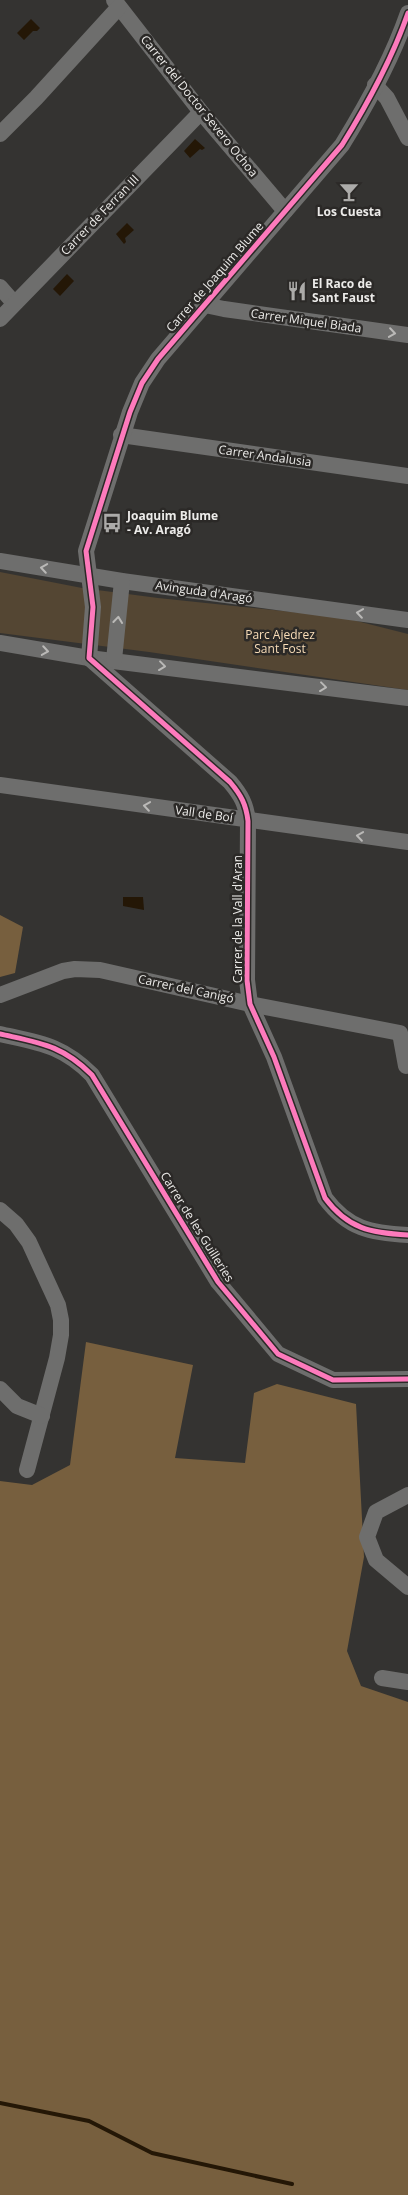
<svg xmlns="http://www.w3.org/2000/svg" width="408" height="2195" font-family="'Open Sans',sans-serif">
  <style>
    .green { fill: #544633 }
    .forest { fill: #775f3e }
    .water { fill: #241706 }
    .lines { fill: none; stroke-linecap: round; stroke-linejoin: round }
    .stream { stroke: #241706; stroke-width: 4 }
    .minor { stroke: #6e6e6d; stroke-width: 16 }
    .cycleway-casing { stroke: #2b2927; stroke-width: 8 }
    .cycleway { stroke: #fd7abc; stroke-width: 5 }
    .oneway { stroke: #bab9b7 }
    .labels { text-anchor: middle; stroke-width: 5; stroke-linejoin: round; paint-order: stroke }
    .street-label { font-size: 12px; fill: #ecebe9; stroke: #2b2927 }
    .poi-label { font-size: 12px; font-weight: bold; fill: #ecebe9; stroke: #2b2927; text-anchor: start }
    .park-label { font-size: 12px; fill: #f9ddb8; stroke: #2b2927 }
  </style>
  <rect width="100%" height="100%" fill="#343331"/>
  <polygon class="green" points="0,572 82,588 158,598 341,617 408,634 408,690 149,652 0,633"/>
  <g class="forest">
    <polygon points="0,915 23,927 15,973 0,977"/>
    <polygon points="86,1342 193,1365 175,1458 245,1463 254,1393 277,1384 356,1404 364,1557 347,1651 361,1686 408,1702 408,2195 0,2195 0,1481 32,1485 70,1465"/>
  </g>
  <g class="water">
    <polygon points="31,19 40,28 37,31 33,31 24,40 17,33"/>
    <polygon points="195,139 205,148 202,150 200,149 190,158 184,151"/>
    <polygon points="127,223 134,230 125,238 126,242 124,244 116,234"/>
    <polygon points="67,274 74,281 60,296 53,289"/>
    <polygon points="123,897 143,897 144,910 123,906"/>
  </g>
  <g class="lines">
    <polyline class="stream" points="0,2103 89,2121 152,2153 292,2184"/>
    <g class="minor">
      <polyline points="114,0 201,112 285,211"/>
      <polyline points="375,85 387,98 408,138"/>
      <polyline points="0,134 36,98 119,7"/>
      <polyline points="0,287 14,303"/>
      <polyline points="205,305 224,309 408,335"/>
      <polyline points="0,319 201,112"/>
      <polyline points="121,435 408,476"/>
      <polyline points="0,561 122,581 408,620"/>
      <polyline points="0,643 89,658 408,698"/>
      <path d="M 89,658 L 93,607 L 86,551 L 130,412 L 142,383 L 158,359 L 342,145 C 368,103 392,59 408,13"/>
      <path d="M 89,658 L 230,782 C 241,795 246,804 248,821 L 247,980 L 250,1004 L 274,1057 L 325,1198 C 348,1229 371,1233 408,1235"/>
      <polyline points="114,660 122,581"/>
      <polyline points="0,785 408,842"/>
      <polyline points="0,995 63,971 75,969 100,970 250,1004 400,1033 406,1066"/>
      <path d="M 0,1034 C 40,1043 62,1045 92,1075 L 218,1282 L 278,1354 L 333,1380 L 408,1379"/>
      <polyline points="0,1210 16,1224 29,1242 58,1305 61,1320 61,1335 57,1358 27,1470"/>
      <polyline points="0,1389 17,1406 42,1416"/>
      <polyline points="408,1495 376,1512 367,1537 376,1560 408,1587"/>
      <polyline points="382,1678 408,1682"/>
    </g>
    <defs>
      <g id="cycleway">
        <path d="M 408,13 C 392,59 368,103 342,145 L 158,359 L 142,383 L 130,412 L 86,551 L 93,607 L 89,658 L 230,782 C 241,795 246,804 248,821 L 247,980 L 250,1004 L 274,1057 L 325,1198 C 348,1229 371,1233 408,1235"/>
        <path d="M 0,1034 C 40,1043 62,1045 92,1075 L 218,1282 L 278,1354 L 333,1380 L 408,1379"/>
      </g>
    </defs>
    <use href="#cycleway" class="cycleway-casing"/>
    <use href="#cycleway" class="cycleway"/>
  </g>
  <defs><path id="oneway-chevron" d="M-2-3.5L2.5 0L-2 3.5" fill="none" stroke-width="1.6" stroke-linecap="round" stroke-linejoin="round" transform="scale(1.25)"/></defs>
  <g class="oneway">
    <use href="#oneway-chevron" transform="translate(392 333) rotate(8)"/>
    <use href="#oneway-chevron" transform="translate(44 568) rotate(-171)"/>
    <use href="#oneway-chevron" transform="translate(360 613) rotate(-172)"/>
    <use href="#oneway-chevron" transform="translate(118 620) rotate(-84)"/>
    <use href="#oneway-chevron" transform="translate(45 651) rotate(9)"/>
    <use href="#oneway-chevron" transform="translate(162 666) rotate(7)"/>
    <use href="#oneway-chevron" transform="translate(323 687) rotate(7)"/>
    <use href="#oneway-chevron" transform="translate(147 806) rotate(-172)"/>
    <use href="#oneway-chevron" transform="translate(360 836) rotate(-172)"/>
  </g>
  <defs>
    <symbol id="bar-bare" viewBox="-9 -9 18 18"><path d="M-6-5H6L.8 .8V4.5H3.5V6h-7V4.5H-.8V.8Z" fill="#acaba9" stroke="#2b2927" stroke-width="2.5" paint-order="stroke"/></symbol>
    <symbol id="restaurant-bare" viewBox="-9 -9 18 18"><path d="M-5-6h1v4h1v-4h1v4h1v-4h1v5L-1.5 .5V6h-2V.5L-5-1ZM5-6V6H3V1.5H1.5Q1.5-4 5-6Z" fill="#acaba9" stroke="#2b2927" stroke-width="2.5" paint-order="stroke"/></symbol>
    <symbol id="bus-bare" viewBox="-9 -9 18 18"><path d="M-5-6H5V4H4V6H2V4H-2V6H-4V4H-5ZM-3.5-4V0h7V-4ZM-3.5 1.2v1.5H-2V1.2ZM2 1.2v1.5H3.5V1.2Z" fill="#acaba9" stroke="#2b2927" stroke-width="2.5" paint-order="stroke"/></symbol>
  </defs>
  <g fill-rule="evenodd">
    <use href="#bar-bare" x="335" y="178" width="28" height="28"/>
    <use href="#restaurant-bare" x="283" y="277" width="28" height="28"/>
    <use href="#bus-bare" x="98" y="509" width="28" height="28"/>
  </g>
  <g class="labels">
    <g class="street-label">
      <text transform="translate(199 106) rotate(51)" y="4">Carrer del Doctor Severo Ochoa</text>
      <text transform="translate(100 215) rotate(-46)" y="4">Carrer de Ferran III</text>
      <text transform="translate(215 277) rotate(-49)" y="4">Carrer de Joaquim Blume</text>
      <text transform="translate(306 321) rotate(8)" y="4">Carrer Miquel Biada</text>
      <text transform="translate(265 456) rotate(8)" y="4">Carrer Andalusia</text>
      <text transform="translate(204 592) rotate(8)" y="4">Avinguda d'Aragó</text>
      <text transform="translate(204 814) rotate(8)" y="4">Vall de Boí</text>
      <text transform="translate(238 919) rotate(-90)" y="4">Carrer de la Vall d'Aran</text>
      <text transform="translate(186 989) rotate(12)" y="4">Carrer del Canigó</text>
      <text transform="translate(197 1227) rotate(58)" y="4">Carrer de les Guilleries</text>
    </g>
    <g class="poi-label">
      <text x="349" y="216" text-anchor="middle">Los Cuesta</text>
      <text x="312" y="288">El Raco de<tspan x="312" dy="14">Sant Faust</tspan></text>
      <text x="127" y="520">Joaquim Blume<tspan x="127" dy="14">- Av. Aragó</tspan></text>
    </g>
    <g class="park-label">
      <text x="280" y="639">Parc Ajedrez<tspan x="280" dy="14">Sant Fost</tspan></text>
    </g>
  </g>
</svg>
